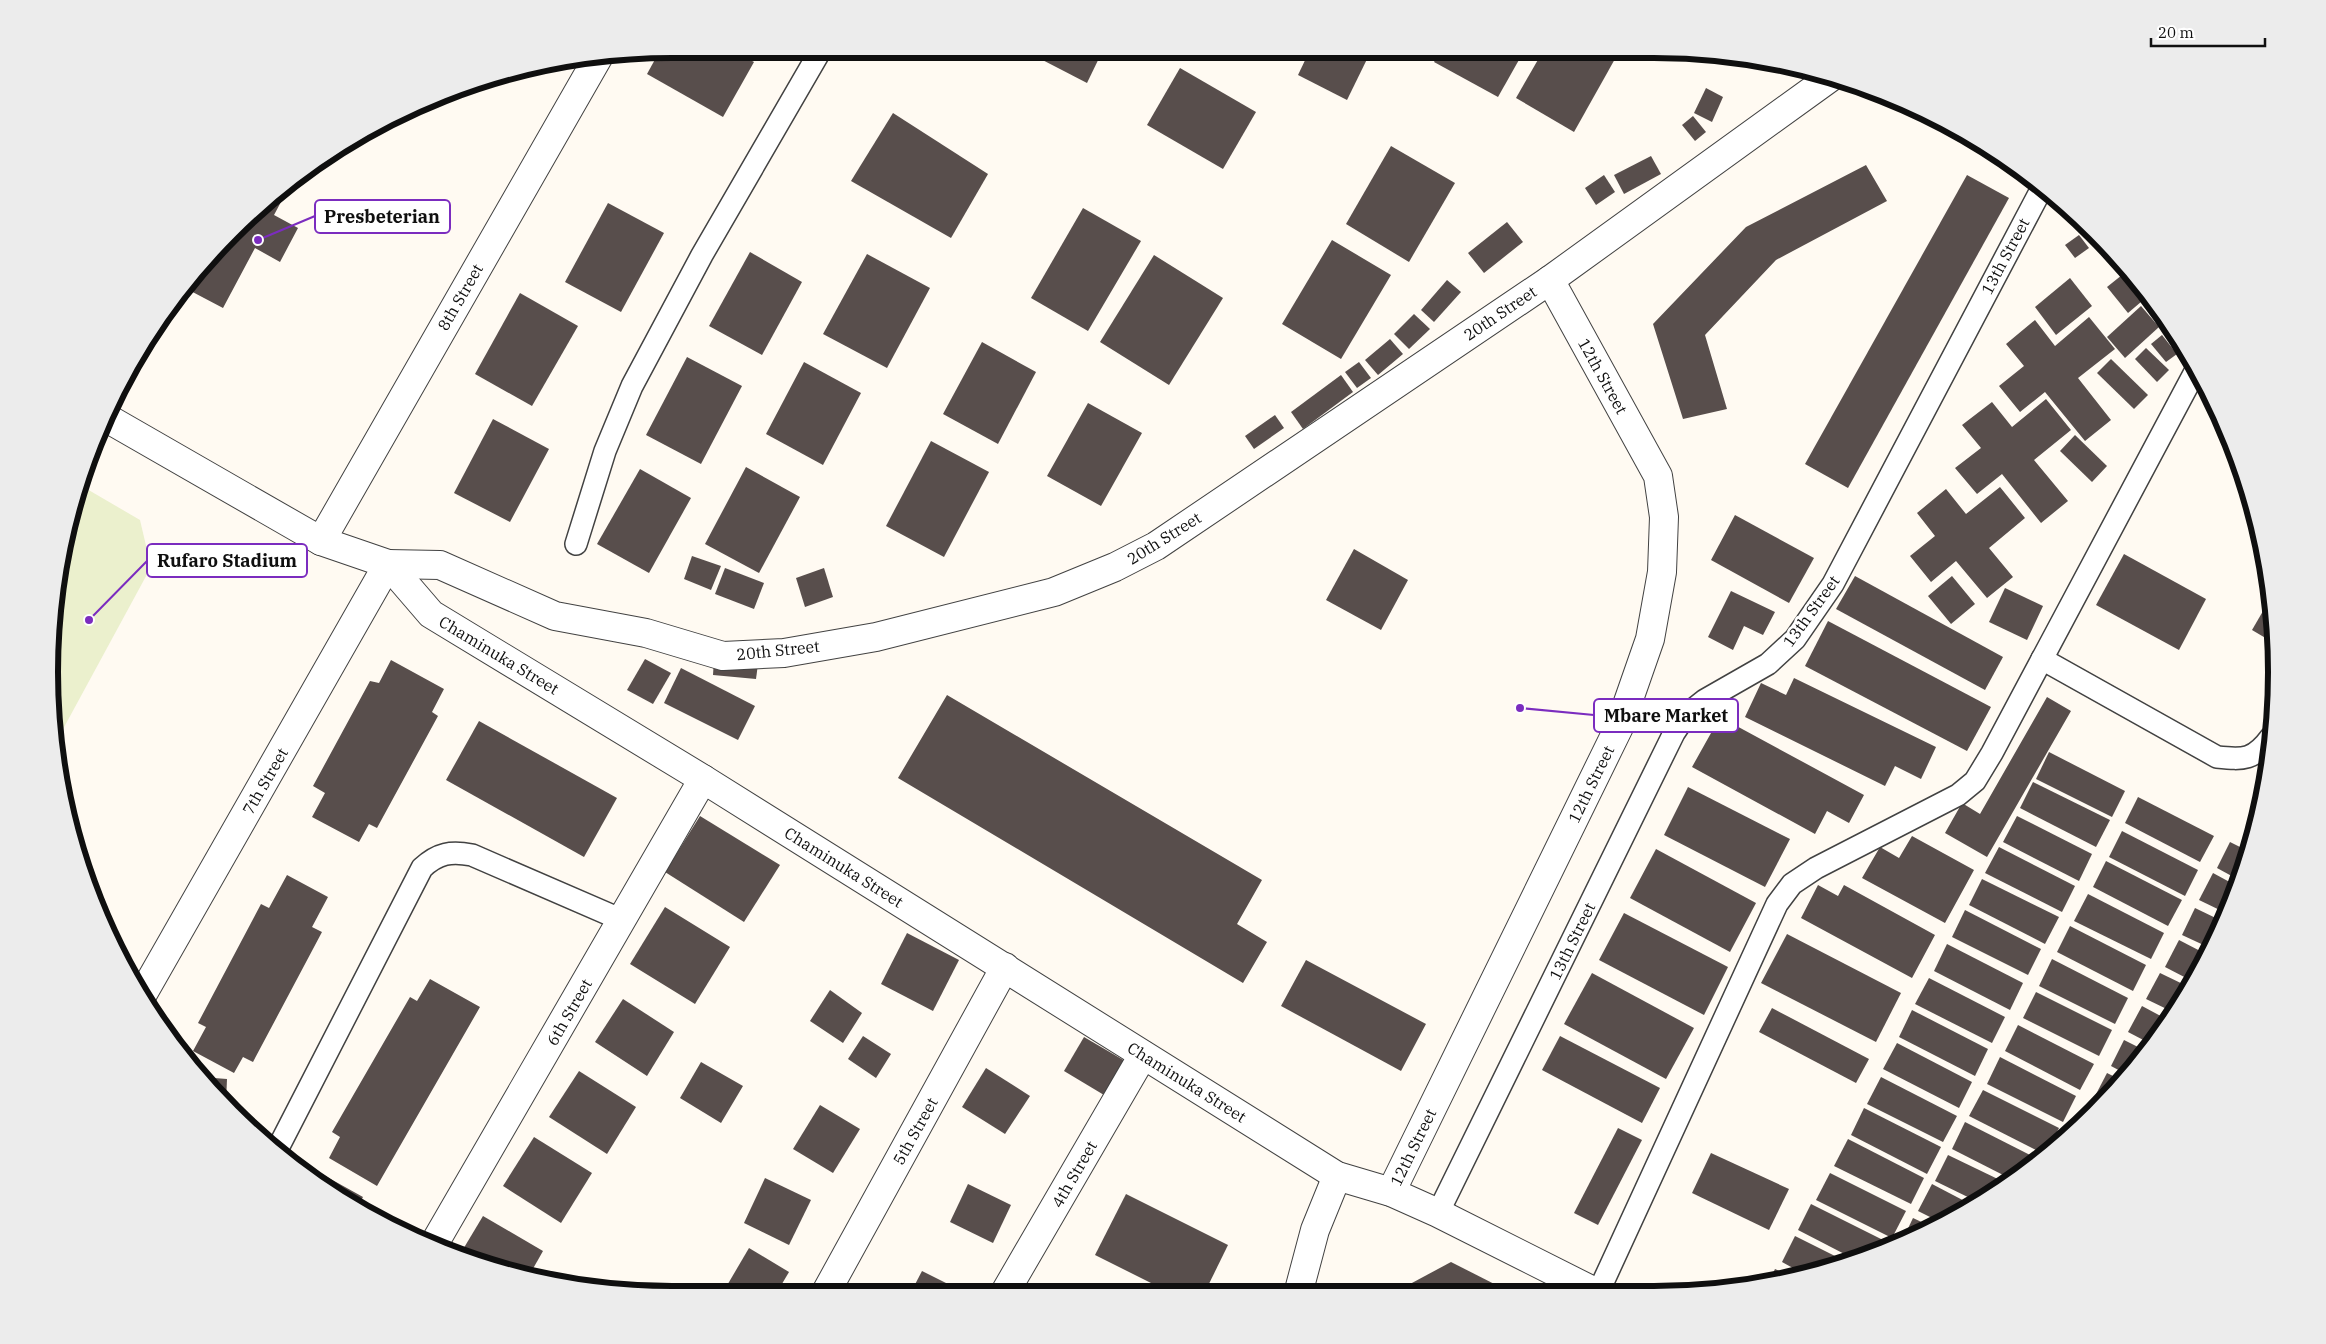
<svg xmlns="http://www.w3.org/2000/svg" width="2326" height="1344" font-family="'IBM Plex Serif',serif">
  <style>
    .pitch { fill: #ebf0cd }
    .building { fill: #584e4c }
    .lines { fill: none; stroke-linecap: round; stroke-linejoin: round }
    .lane-casing { stroke: #424242; stroke-width: 24 }
    .street-casing { stroke: #424242; stroke-width: 30 }
    .lane { stroke: #fff; stroke-width: 21 }
    .street { stroke: #fff; stroke-width: 28 }
    .labels { text-anchor: middle; stroke-width: 5; stroke-linejoin: round; paint-order: stroke }
    .street-label { font-size: 16px; fill: #0f0f0f; stroke: #fff }
    .rim { fill: none; stroke: #0f0f0f; stroke-width: 6 }
    .leader { fill: none; stroke: #7b2cbf; stroke-width: 2 }
    .callout-dot { fill: #7b2cbf; stroke: #fff; stroke-width: 2 }
    .callout { fill: #fff; stroke: #7b2cbf; stroke-width: 2 }
    .callout-label { font-size: 18px; text-anchor: middle; font-weight: bold; fill: #0f0f0f }
  </style>
  <rect width="100%" height="100%" fill="#fffaf2"/>
  <polygon class="pitch" points="80,485 140,520 151,567 56,742 49,672 70,510"/>
  <g class="building">
    <polygon points="1620,50 1574,132 1516,98 1543,51"/>
    <polygon points="1637,50 1660,50 1656,59"/>
    <polygon points="1371,51 1347,100 1298,75 1309,52"/>
    <polygon points="1440,51 1524,51 1498,97 1434,62"/>
    <polygon points="1102,52 1087,83 1029,53"/>
    <polygon points="658,54 739,54 754,62 723,117 647,74"/>
    <polygon points="1180,68 1256,112 1223,169 1147,125"/>
    <polygon points="1706,88 1723,97 1712,122 1694,113"/>
    <polygon points="893,113 988,174 951,238 851,181"/>
    <polygon points="1693,116 1706,132 1695,141 1682,125"/>
    <polygon points="1391,146 1455,183 1409,262 1346,224"/>
    <polygon points="1651,156 1661,174 1624,194 1614,175"/>
    <polygon points="1866,165 1887,201 1776,260 1705,335 1727,409 1683,419 1653,324 1746,227"/>
    <polygon points="1604,175 1615,192 1596,205 1585,188"/>
    <polygon points="1967,175 2009,198 1848,488 1805,464"/>
    <polygon points="287,183 290,185 274,215 298,228 280,262 255,248 223,308 185,288 231,232"/>
    <polygon points="608,203 664,233 621,312 565,282"/>
    <polygon points="1083,208 1141,241 1088,331 1031,298"/>
    <polygon points="1507,222 1523,242 1484,273 1468,253"/>
    <polygon points="2079,235 2089,248 2075,258 2065,245"/>
    <polygon points="1332,240 1391,275 1341,359 1282,324"/>
    <polygon points="750,252 802,282 762,355 709,326"/>
    <polygon points="867,254 930,288 887,368 823,334"/>
    <polygon points="1154,255 1223,298 1169,385 1100,342"/>
    <polygon points="2127,271 2148,296 2128,313 2107,287"/>
    <polygon points="2070,278 2092,306 2056,335 2035,307"/>
    <polygon points="1447,280 1461,292 1434,322 1421,310"/>
    <polygon points="520,293 578,326 532,406 475,374"/>
    <polygon points="2141,306 2159,327 2125,358 2107,337"/>
    <polygon points="1414,314 1430,329 1409,349 1394,334"/>
    <polygon points="2089,317 2115,349 2078,378 2111,420 2085,441 2045,392 2020,412 1999,386 2024,366 2006,344 2035,320 2055,346"/>
    <polygon points="2162,335 2177,354 2166,362 2151,344"/>
    <polygon points="1390,339 1403,354 1378,375 1365,360"/>
    <polygon points="982,342 1036,372 998,444 943,414"/>
    <polygon points="2146,348 2169,370 2157,382 2135,359"/>
    <polygon points="687,357 742,386 701,464 646,435"/>
    <polygon points="2111,359 2148,395 2134,409 2097,373"/>
    <polygon points="804,362 861,393 823,465 766,434"/>
    <polygon points="1359,362 1371,378 1357,388 1345,372"/>
    <polygon points="1341,375 1353,392 1303,429 1291,412"/>
    <polygon points="2046,399 2071,430 2034,460 2068,501 2041,523 2002,474 1977,494 1955,468 1981,448 1962,425 1992,402 2012,427"/>
    <polygon points="1088,403 1142,433 1101,506 1047,476"/>
    <polygon points="1275,415 1284,428 1254,449 1245,436"/>
    <polygon points="493,419 549,449 510,522 454,493"/>
    <polygon points="2075,435 2107,466 2092,482 2060,451"/>
    <polygon points="931,441 989,472 944,557 886,526"/>
    <polygon points="746,467 800,497 759,573 705,544"/>
    <polygon points="640,469 691,498 649,573 597,544"/>
    <polygon points="2000,487 2025,518 1989,548 2013,577 1987,598 1956,561 1931,582 1910,556 1935,536 1917,513 1946,489 1966,514"/>
    <polygon points="1735,515 1814,558 1789,603 1711,560"/>
    <polygon points="1354,549 1408,580 1381,630 1326,600"/>
    <polygon points="2124,554 2206,599 2179,650 2096,605"/>
    <polygon points="692,556 721,566 711,590 684,579"/>
    <polygon points="725,568 764,583 754,609 715,594"/>
    <polygon points="824,568 833,597 805,607 796,578"/>
    <polygon points="1855,576 2003,657 1985,690 1836,609"/>
    <polygon points="1952,576 1975,604 1951,624 1928,596"/>
    <polygon points="2005,588 2043,606 2027,640 1989,622"/>
    <polygon points="1731,591 1775,612 1763,635 1744,626 1733,650 1708,637"/>
    <polygon points="2270,599 2274,643 2252,630"/>
    <polygon points="1828,621 1991,707 1967,751 1805,666"/>
    <polygon points="645,659 671,673 653,704 627,690"/>
    <polygon points="391,660 444,689 432,712 438,716 377,828 369,824 359,842 312,817 325,793 313,786 370,681 379,683"/>
    <polygon points="714,660 758,664 756,679 713,675"/>
    <polygon points="681,668 755,706 738,740 664,703"/>
    <polygon points="1794,678 1936,747 1921,779 1895,766 1885,786 1745,717 1761,683 1786,695"/>
    <polygon points="947,695 1262,880 1237,924 1267,942 1243,983 898,778"/>
    <polygon points="2047,697 2071,711 1987,857 1945,833 1962,803 1980,814"/>
    <polygon points="1720,717 1864,795 1849,823 1827,811 1815,834 1692,767"/>
    <polygon points="479,721 617,798 584,857 446,780"/>
    <polygon points="2049,752 2125,791 2112,817 2036,779"/>
    <polygon points="2033,782 2110,820 2096,847 2020,808"/>
    <polygon points="1688,787 1790,839 1765,887 1664,835"/>
    <polygon points="2138,797 2214,836 2200,862 2125,823"/>
    <polygon points="700,816 780,865 744,922 665,872"/>
    <polygon points="2017,816 2092,854 2079,881 2003,842"/>
    <polygon points="2122,831 2198,870 2185,896 2109,857"/>
    <polygon points="1912,836 1974,870 1945,923 1862,878 1880,847 1899,858"/>
    <polygon points="2230,842 2248,851 2239,880 2217,868"/>
    <polygon points="1999,847 2075,886 2062,912 1985,873"/>
    <polygon points="1656,849 1756,903 1730,952 1630,898"/>
    <polygon points="2106,861 2182,900 2168,926 2093,887"/>
    <polygon points="2213,873 2237,886 2228,914 2199,900"/>
    <polygon points="287,875 328,897 312,927 322,932 253,1062 243,1057 234,1073 193,1051 206,1027 198,1023 261,904 269,908"/>
    <polygon points="1982,879 2059,917 2045,944 1969,905"/>
    <polygon points="1818,885 1838,896 1844,885 1935,935 1912,978 1801,918"/>
    <polygon points="2088,894 2164,933 2151,959 2074,921"/>
    <polygon points="665,907 730,947 695,1004 630,964"/>
    <polygon points="2195,908 2224,922 2210,948 2182,935"/>
    <polygon points="1965,910 2041,949 2028,975 1952,937"/>
    <polygon points="1624,913 1728,967 1704,1015 1599,960"/>
    <polygon points="2070,926 2146,965 2133,991 2057,952"/>
    <polygon points="907,933 959,960 933,1011 881,984"/>
    <polygon points="1787,934 1901,993 1876,1042 1761,983"/>
    <polygon points="2179,940 2206,954 2192,981 2165,967"/>
    <polygon points="1947,944 2023,983 2010,1010 1934,971"/>
    <polygon points="2052,959 2128,998 2115,1024 2039,986"/>
    <polygon points="1306,960 1426,1024 1401,1071 1281,1006"/>
    <polygon points="1592,973 1694,1028 1666,1079 1564,1024"/>
    <polygon points="2160,973 2189,987 2175,1013 2146,999"/>
    <polygon points="1929,978 2005,1017 1992,1043 1915,1004"/>
    <polygon points="430,979 480,1007 377,1186 329,1158 340,1137 332,1132 410,997 417,1001"/>
    <polygon points="830,990 862,1013 843,1043 810,1021"/>
    <polygon points="2036,992 2112,1030 2099,1056 2023,1018"/>
    <polygon points="623,999 674,1032 647,1076 595,1042"/>
    <polygon points="2142,1006 2170,1021 2151,1044 2128,1032"/>
    <polygon points="1772,1008 1869,1059 1856,1083 1759,1032"/>
    <polygon points="1912,1010 1988,1049 1975,1076 1899,1037"/>
    <polygon points="2018,1025 2094,1064 2080,1090 2005,1051"/>
    <polygon points="863,1036 891,1054 876,1078 848,1059"/>
    <polygon points="1560,1036 1660,1088 1642,1123 1542,1070"/>
    <polygon points="1084,1037 1125,1061 1104,1095 1064,1071"/>
    <polygon points="2124,1040 2146,1051 2126,1074 2111,1066"/>
    <polygon points="1897,1043 1972,1082 1959,1108 1883,1069"/>
    <polygon points="2000,1057 2076,1096 2063,1122 1987,1084"/>
    <polygon points="701,1062 743,1086 721,1123 680,1098"/>
    <polygon points="986,1068 1030,1096 1005,1134 962,1107"/>
    <polygon points="579,1071 636,1107 607,1154 549,1117"/>
    <polygon points="2107,1073 2121,1080 2102,1104 2093,1100"/>
    <polygon points="201,1077 227,1079 226,1103"/>
    <polygon points="1881,1077 1957,1116 1943,1142 1867,1104"/>
    <polygon points="1983,1090 2059,1128 2049,1148 2042,1153 1969,1116"/>
    <polygon points="2090,1102 2099,1107 2079,1125"/>
    <polygon points="820,1105 860,1129 833,1173 793,1149"/>
    <polygon points="1864,1108 1941,1147 1927,1174 1851,1135"/>
    <polygon points="1965,1122 2036,1158 2009,1178 1952,1149"/>
    <polygon points="1618,1128 1642,1140 1598,1225 1574,1213"/>
    <polygon points="534,1137 592,1173 561,1223 503,1186"/>
    <polygon points="1848,1139 1924,1178 1911,1204 1834,1166"/>
    <polygon points="1711,1153 1789,1189 1769,1230 1692,1193"/>
    <polygon points="1948,1155 2004,1182 1978,1202 1935,1181"/>
    <polygon points="318,1172 363,1197 358,1206 326,1190 313,1181"/>
    <polygon points="1830,1173 1906,1211 1892,1238 1816,1200"/>
    <polygon points="765,1178 811,1200 789,1245 744,1223"/>
    <polygon points="968,1184 1011,1205 993,1243 950,1222"/>
    <polygon points="1932,1184 1974,1206 1942,1223 1918,1211"/>
    <polygon points="1126,1194 1228,1245 1204,1294 1173,1294 1095,1255"/>
    <polygon points="1811,1204 1887,1242 1884,1249 1858,1261 1798,1230"/>
    <polygon points="483,1216 543,1251 530,1274 471,1262 459,1256"/>
    <polygon points="1913,1218 1932,1227 1902,1241"/>
    <polygon points="1795,1236 1849,1263 1802,1273 1782,1262"/>
    <polygon points="749,1248 789,1272 776,1294 722,1294"/>
    <polygon points="1451,1262 1514,1294 1396,1294 1397,1291"/>
    <polygon points="1775,1269 1788,1275 1770,1279"/>
    <polygon points="922,1271 962,1291 961,1294 910,1294"/>
  </g>
  <g class="lines">
    <defs>
      <g id="lane">
        <polyline points="576,544 605,451 632,386 702,255 819,53"/>
        <path d="M 2042,659 L 2217,757 C 2244,760 2254,760 2271,737"/>
        <path d="M 277,1150 L 422,868 C 438,853 451,851 472,855 L 622,920"/>
        <polyline points="1438,1213 1674,733 1686,715 1705,700 1768,664 1795,639 1833,584 2042,188"/>
        <polyline points="1598,1293 1777,904 1792,884 1816,868 1958,795 1975,781 1992,753 2196,370"/>
      </g>
      <g id="street">
        <polyline points="105,417 321,541 388,564 431,614 703,779 1337,1176 1391,1192 1438,1213 1599,1294"/>
        <polyline points="321,541 600,54"/>
        <polyline points="141,997 388,564 440,565 555,616 646,633 723,656 784,653 876,637 1054,592 1115,567 1156,546 1550,280 1831,77"/>
        <polyline points="1391,1192 1620,725 1650,639 1662,572 1664,517 1658,476 1550,280"/>
        <polyline points="434,1244 703,779"/>
        <polyline points="825,1294 1005,967"/>
        <polyline points="1004,1294 1143,1055"/>
        <polyline points="1298,1294 1315,1230 1337,1176"/>
      </g>
    </defs>
    <use href="#lane" class="lane-casing"/>
    <use href="#street" class="street-casing"/>
    <use href="#lane" class="lane"/>
    <use href="#street" class="street"/>
  </g>
  <g class="labels">
    <g class="street-label">
      <text transform="translate(2005 256) rotate(-62)" y="6">13th Street</text>
      <text transform="translate(460 297) rotate(-60)" y="6">8th Street</text>
      <text transform="translate(1500 313) rotate(-34)" y="6">20th Street</text>
      <text transform="translate(1603 376) rotate(61)" y="6">12th Street</text>
      <text transform="translate(1164 538) rotate(-32)" y="6">20th Street</text>
      <text transform="translate(1811 611) rotate(-54)" y="6">13th Street</text>
      <text transform="translate(778 650) rotate(-6)" y="6">20th Street</text>
      <text transform="translate(499 655) rotate(31)" y="6">Chaminuka Street</text>
      <text transform="translate(265 781) rotate(-60)" y="6">7th Street</text>
      <text transform="translate(1591 784) rotate(-64)" y="6">12th Street</text>
      <text transform="translate(844 867) rotate(32)" y="6">Chaminuka Street</text>
      <text transform="translate(1572 941) rotate(-64)" y="6">13th Street</text>
      <text transform="translate(569 1012) rotate(-60)" y="6">6th Street</text>
      <text transform="translate(1187 1082) rotate(32)" y="6">Chaminuka Street</text>
      <text transform="translate(915 1131) rotate(-61)" y="6">5th Street</text>
      <text transform="translate(1413 1147) rotate(-64)" y="6">12th Street</text>
      <text transform="translate(1074 1174) rotate(-60)" y="6">4th Street</text>
    </g>
  </g>
  <path d="M0 0H2326V1344H0ZM672 58H1654A614 614 0 0 1 2268 672V672A614 614 0 0 1 1654 1286H672A614 614 0 0 1 58 672V672A614 614 0 0 1 672 58Z" fill="#ececec" fill-rule="evenodd"/>
  <path class="rim" d="M672 58H1654A614 614 0 0 1 2268 672V672A614 614 0 0 1 1654 1286H672A614 614 0 0 1 58 672V672A614 614 0 0 1 672 58Z"/>
  <path class="leader" d="M258 240L315 216M89 620L147 561M1520 708L1594 715"/>
  <g class="callout-dot">
    <circle cx="258" cy="240" r="5"/>
    <circle cx="89" cy="620" r="5"/>
    <circle cx="1520" cy="708" r="5"/>
  </g>
  <g class="callout">
    <rect x="315" y="200" width="135" height="33" rx="5"/>
    <rect x="147" y="544" width="160" height="33" rx="5"/>
    <rect x="1594" y="699" width="144" height="33" rx="5"/>
  </g>
  <g class="callout-label">
    <text x="382" y="223">Presbeterian</text>
    <text x="227" y="567">Rufaro Stadium</text>
    <text x="1666" y="722">Mbare Market</text>
  </g>
  <path d="M2151 38v8h114v-8" fill="none" stroke="#0f0f0f" stroke-width="2.5"/>
  <text x="2158" y="38" font-size="15" fill="#0f0f0f" stroke="#ffffff" stroke-width="4" paint-order="stroke">20 m</text>
</svg>
